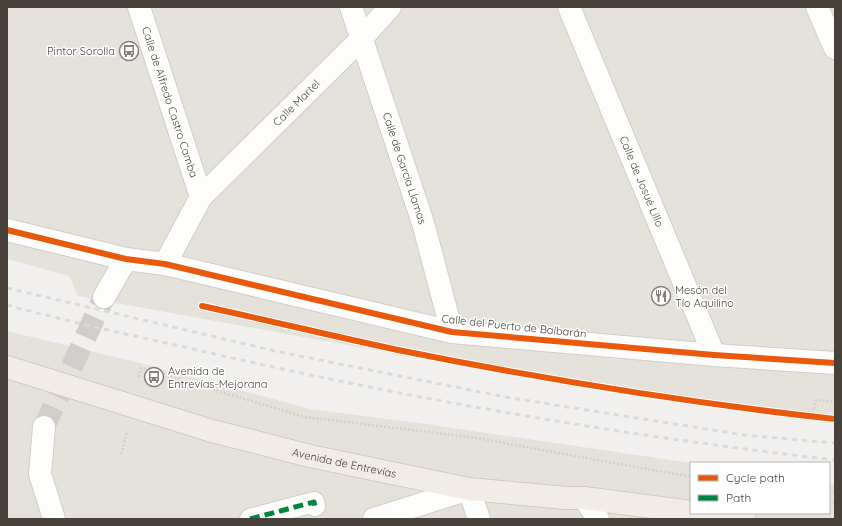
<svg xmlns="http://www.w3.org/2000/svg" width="842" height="526" font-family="Quicksand,sans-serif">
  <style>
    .residential { fill: #e5e2dc }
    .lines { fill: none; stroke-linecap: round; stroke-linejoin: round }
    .minor-tunnel { stroke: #d0cdca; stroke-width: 22; stroke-dasharray: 22 11; stroke-linecap: butt }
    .pedestrian-casing { stroke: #d0cecb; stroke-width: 22 }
    .minor-casing { stroke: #d0cecb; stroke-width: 24 }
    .tertiary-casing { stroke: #d0cecb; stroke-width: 24 }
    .primary-casing { stroke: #d2cbbe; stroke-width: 24 }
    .path { stroke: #d2d0cc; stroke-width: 2.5; stroke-dasharray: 2 2; stroke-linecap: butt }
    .pedestrian { stroke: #fdfdfc; stroke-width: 20 }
    .minor { stroke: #fdfdfc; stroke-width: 22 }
    .tertiary { stroke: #fdfdfc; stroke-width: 22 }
    .primary { stroke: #f1ede6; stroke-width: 22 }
    .rail { stroke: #dadada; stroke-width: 3; stroke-dasharray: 5 5; stroke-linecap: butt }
    .quiet { stroke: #00873e; stroke-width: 5; stroke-dasharray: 10 5; stroke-linecap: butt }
    .cycleway-casing { stroke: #fff; stroke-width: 8 }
    .cycleway { stroke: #e8590c; stroke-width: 6 }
    .labels { text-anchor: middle; stroke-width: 3; stroke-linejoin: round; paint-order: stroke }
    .poi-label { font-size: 11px; fill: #48423a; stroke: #fff; text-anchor: start }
    .street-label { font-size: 11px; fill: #48423a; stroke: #fff }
  </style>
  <rect width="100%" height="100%" fill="#f2f0ee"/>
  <g class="residential">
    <polygon points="7,7 835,7 835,418 752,412 479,369 78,296 69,276 7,259"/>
    <polygon points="7,331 136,362 310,409 419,423 691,463 691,513 829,513 829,484 835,485 835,519 7,519"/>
  </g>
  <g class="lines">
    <polyline class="minor-tunnel" points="44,427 104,297"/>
    <defs>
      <polyline id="pedestrian" points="250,519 314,502 315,506"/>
      <g id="minor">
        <path id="s1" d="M 139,7 L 201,197"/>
        <path id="s2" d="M 351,7 L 423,223 L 452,332"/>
        <path id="s3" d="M 569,7 L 714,355"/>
        <polyline points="817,7 835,48"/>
        <path id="s4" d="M 165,264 L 201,197 L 362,38 L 390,7"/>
        <polyline points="104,297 126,259"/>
        <polyline points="44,427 40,474 54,519"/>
        <polyline points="584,498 598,519"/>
        <polyline points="374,519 469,489 479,519"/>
      </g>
      <polyline id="tertiary" points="7,230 126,259 165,264 452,332 714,355 835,363"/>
      <g id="primary">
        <path id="s5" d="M 7,367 L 212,431 L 310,456 L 469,489 L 566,498 L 584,498 L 691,512"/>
        <polyline points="700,513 745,519"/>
      </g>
    </defs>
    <use href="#pedestrian" class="pedestrian-casing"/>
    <use href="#minor" class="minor-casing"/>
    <use href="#tertiary" class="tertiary-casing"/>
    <use href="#primary" class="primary-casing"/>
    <g class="path">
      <polyline points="139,377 141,368 305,417 477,438 691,477"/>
      <polyline points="812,417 816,400 835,402"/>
      <polyline points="121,454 127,431"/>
      <polyline points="829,493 835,493"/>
      <polyline points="829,502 835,502"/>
    </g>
    <use href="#pedestrian" class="pedestrian"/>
    <use href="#minor" class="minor"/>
    <use href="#tertiary" class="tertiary"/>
    <use href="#primary" class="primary"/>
    <g class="rail">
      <polyline points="7,288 275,351 505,397 744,435 835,443"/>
      <path d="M 7,305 C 66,321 125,334 184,347 C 399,397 616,435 835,460"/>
    </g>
    <polyline class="quiet" points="250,519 314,502 315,506"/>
    <defs>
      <g id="cycleway">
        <polyline points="7,230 126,259 165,264 452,332 714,355 835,363"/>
        <path d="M 202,306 C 267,320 332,336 398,350 C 542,379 689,403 835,419"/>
      </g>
    </defs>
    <use href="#cycleway" class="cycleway-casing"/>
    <use href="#cycleway" class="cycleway"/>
  </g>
  <defs>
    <symbol id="bus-ring" viewBox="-11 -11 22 22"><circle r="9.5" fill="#fff" stroke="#847f79" stroke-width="1.5"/><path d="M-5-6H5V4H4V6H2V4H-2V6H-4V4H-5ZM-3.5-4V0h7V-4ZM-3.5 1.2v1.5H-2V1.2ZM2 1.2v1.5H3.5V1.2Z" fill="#847f79"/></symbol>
    <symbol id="restaurant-ring" viewBox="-11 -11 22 22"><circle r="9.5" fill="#fff" stroke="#847f79" stroke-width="1.5"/><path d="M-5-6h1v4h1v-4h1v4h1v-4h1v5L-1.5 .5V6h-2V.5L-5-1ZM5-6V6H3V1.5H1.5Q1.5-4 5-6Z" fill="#847f79"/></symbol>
  </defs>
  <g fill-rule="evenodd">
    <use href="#bus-ring" x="118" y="40" width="22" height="22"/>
    <use href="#restaurant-ring" x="650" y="285" width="22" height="22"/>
    <use href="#bus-ring" x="143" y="366" width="22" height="22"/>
  </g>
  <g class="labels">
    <g class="poi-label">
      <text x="115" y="55" text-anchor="end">Pintor Sorolla</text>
      <text x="675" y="294">Mesón del<tspan x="675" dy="13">Tío Aquilino</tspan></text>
      <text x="168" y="375">Avenida de<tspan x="168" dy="13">Entrevías-Mejorana</tspan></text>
    </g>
    <g class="street-label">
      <text dy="4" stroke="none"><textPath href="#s1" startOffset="100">Calle de Alfredo Castro Camba</textPath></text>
      <text dy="4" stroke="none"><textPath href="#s4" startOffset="210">Calle Martel</textPath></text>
      <text dy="4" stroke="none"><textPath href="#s2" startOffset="170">Calle de García Llamas</textPath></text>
      <text dy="4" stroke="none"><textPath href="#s3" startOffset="189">Calle de Josué Lillo</textPath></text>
      <text transform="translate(514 326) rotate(6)" y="4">Calle del Puerto de Balbarán</text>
      <text dy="4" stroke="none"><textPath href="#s5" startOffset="351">Avenida de Entrevías</textPath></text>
    </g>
  </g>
  <rect width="842" height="526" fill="none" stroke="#48423a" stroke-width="16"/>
  <rect x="690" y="462" width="140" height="52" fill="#ffffff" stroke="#b6b3b0"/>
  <rect x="698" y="475" width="20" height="6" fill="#e8590c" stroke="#b6b3b0"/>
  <text x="726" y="482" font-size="12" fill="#48423a">Cycle path</text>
  <rect x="698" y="495" width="20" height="6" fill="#00873e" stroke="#b6b3b0"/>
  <text x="726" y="502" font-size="12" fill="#48423a">Path</text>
</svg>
